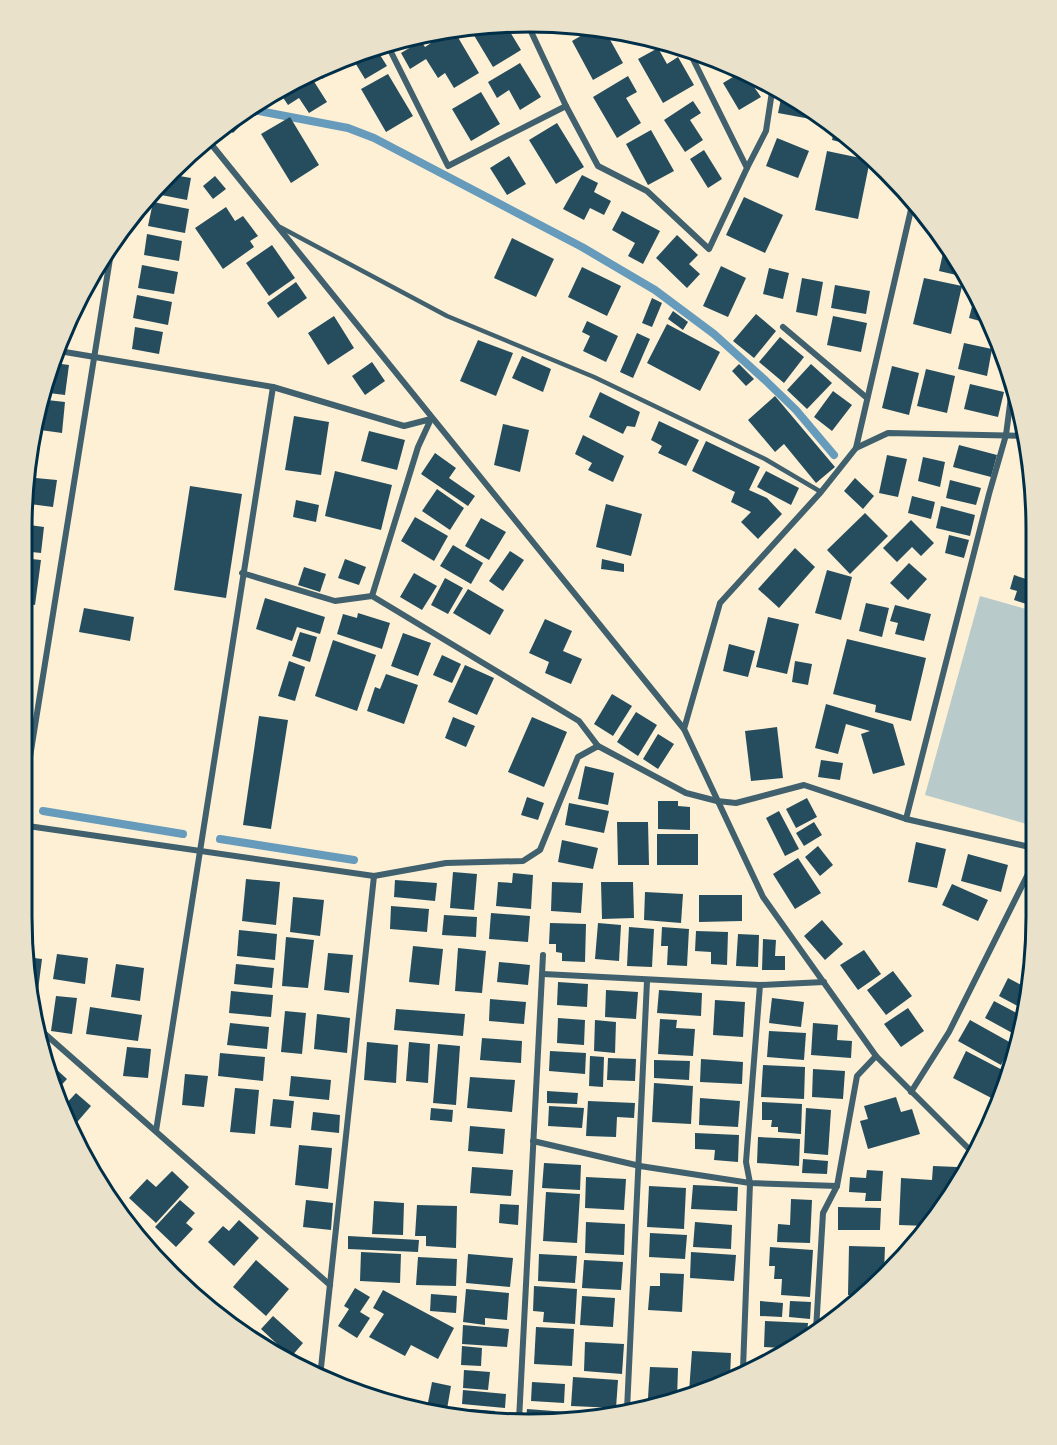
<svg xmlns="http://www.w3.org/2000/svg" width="1057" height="1445" font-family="'Libre Baskerville',serif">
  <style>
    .green { fill: #b9caca }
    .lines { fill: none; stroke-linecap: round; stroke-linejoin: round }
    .stream { stroke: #669bbc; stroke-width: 8 }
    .building { fill: #264d5e }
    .service { stroke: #3f606c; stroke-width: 4.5 }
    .minor { stroke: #3f606c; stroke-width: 6 }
    .rim { fill: none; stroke: #003049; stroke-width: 3 }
  </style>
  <rect width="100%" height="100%" fill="#fdf0d5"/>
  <polygon class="green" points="980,596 1033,611 1034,826 925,795"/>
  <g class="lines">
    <g class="stream">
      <polyline points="250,107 259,111 348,128 374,138 582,247 655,290 714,334 765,380 796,410 834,455"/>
      <polyline points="43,811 183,834"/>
      <polyline points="220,839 354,860"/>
    </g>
  </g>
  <g class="building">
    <polygon points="496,22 504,22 521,50 493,67 469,27"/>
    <polygon points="598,26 603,27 623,63 593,80 572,41"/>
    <polygon points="446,33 449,39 456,34 479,73 454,88 445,73 438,78 426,59 410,69 401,53 421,41 425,47"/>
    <polygon points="632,34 640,36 646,37 637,42"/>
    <polygon points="375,47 387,66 365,79 351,56"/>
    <polygon points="658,48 667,64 678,57 694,85 663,103 638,59"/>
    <polygon points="333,62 337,69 322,79 316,69"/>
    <polygon points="520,63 541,97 520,110 509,90 497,98 488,82"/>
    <polygon points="743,71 761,97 739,110 723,83"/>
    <polygon points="308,72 327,102 309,113 299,98 288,105 278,90"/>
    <polygon points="388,74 413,116 386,132 361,89"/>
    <polygon points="628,76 637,92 626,98 641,123 617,138 593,97"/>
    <polygon points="783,89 817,114 816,120 778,113"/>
    <polygon points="481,92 500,124 471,141 452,109"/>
    <polygon points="693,101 701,113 690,120 703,140 685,152 664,120"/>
    <polygon points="240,113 246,120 233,133 223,124"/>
    <polygon points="290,117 319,165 291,183 261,134"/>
    <polygon points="557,123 584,167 556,184 529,140"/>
    <polygon points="835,127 863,147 864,148 832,140"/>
    <polygon points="651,130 674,171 648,185 626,144"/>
    <polygon points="777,138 809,151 798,178 766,166"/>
    <polygon points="704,150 722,179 708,188 690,159"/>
    <polygon points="827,151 870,160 858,219 815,210"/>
    <polygon points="509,156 526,184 507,195 490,168"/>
    <polygon points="174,175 191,178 187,200 156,194"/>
    <polygon points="582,175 598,183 594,192 611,201 604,215 590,208 584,220 563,209"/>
    <polygon points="215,176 226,189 213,199 203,186"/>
    <polygon points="744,197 783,215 765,253 726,235"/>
    <polygon points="153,202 189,209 185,233 148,226"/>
    <polygon points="226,207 235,221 243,216 258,236 250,241 254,247 223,269 195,228"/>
    <polygon points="622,211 660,231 643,264 628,256 635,243 612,230"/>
    <polygon points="147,234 182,241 179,261 144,255"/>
    <polygon points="677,235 698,255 689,264 700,274 687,288 656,258"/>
    <polygon points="512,238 554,259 536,297 494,278"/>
    <polygon points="945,244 947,248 965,277 939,271"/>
    <polygon points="272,245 295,278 269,296 246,263"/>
    <polygon points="142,265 178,272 174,294 138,288"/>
    <polygon points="721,266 746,278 728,317 703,306"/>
    <polygon points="582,267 621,286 607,316 568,297"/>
    <polygon points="769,268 789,273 783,299 763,294"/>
    <polygon points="802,278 823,282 817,316 796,312"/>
    <polygon points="924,278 962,286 951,334 913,324"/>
    <polygon points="296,282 307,298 278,318 267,303"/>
    <polygon points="835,285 870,291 866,314 831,308"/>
    <polygon points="137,295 172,302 168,325 133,318"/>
    <polygon points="975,295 991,324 969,318"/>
    <polygon points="652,298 662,303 652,327 642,323"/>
    <polygon points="673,311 688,322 683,330 668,319"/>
    <polygon points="756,314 776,331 754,358 733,341"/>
    <polygon points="75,316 73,335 67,334"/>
    <polygon points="334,316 354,348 328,365 308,333"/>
    <polygon points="833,316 867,323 861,352 827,345"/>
    <polygon points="587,321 618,336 606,362 583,351 590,336 582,332"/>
    <polygon points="667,324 720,352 700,391 647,363"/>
    <polygon points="135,327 163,332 159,354 132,349"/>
    <polygon points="637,333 650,339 633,378 620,372"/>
    <polygon points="780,337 804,357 784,383 759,362"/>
    <polygon points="478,340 513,353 496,396 460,381"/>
    <polygon points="964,343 992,349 987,376 958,369"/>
    <polygon points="522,356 551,369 543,392 512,378"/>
    <polygon points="372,362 385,381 365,395 352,376"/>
    <polygon points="54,363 69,365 65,395 41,392"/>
    <polygon points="739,364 754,379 746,386 732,371"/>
    <polygon points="811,364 832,383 807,409 787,390"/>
    <polygon points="892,366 919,373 909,415 882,408"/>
    <polygon points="926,369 955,376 947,413 917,406"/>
    <polygon points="970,384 1004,392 998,417 964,409"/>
    <polygon points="833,391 852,405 832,431 814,417"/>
    <polygon points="600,392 640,412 635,427 627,426 623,434 589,417"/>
    <polygon points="775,396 835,467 816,483 784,444 775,452 748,420"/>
    <polygon points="38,399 65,402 62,433 33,429"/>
    <polygon points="294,416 329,422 321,475 285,470"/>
    <polygon points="659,421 699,440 686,466 658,453 662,446 651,440"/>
    <polygon points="503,424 529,430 520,472 494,465"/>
    <polygon points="369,431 405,440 397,470 361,461"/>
    <polygon points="583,435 624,456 613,482 588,470 592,463 575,454"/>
    <polygon points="706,441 760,467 749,490 767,498 782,514 758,539 741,522 751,512 731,502 735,492 692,471"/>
    <polygon points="959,445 997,455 991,477 953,467"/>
    <polygon points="435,453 456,468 449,478 475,496 468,506 421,474"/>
    <polygon points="887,455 907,459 898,497 879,493"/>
    <polygon points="1030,456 1032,462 1032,477 1025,475"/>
    <polygon points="923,457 945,462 940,487 918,481"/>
    <polygon points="335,471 392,485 381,530 325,516"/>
    <polygon points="766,471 799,488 791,505 757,487"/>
    <polygon points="25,477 57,480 53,507 22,503"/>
    <polygon points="855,478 874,496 863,509 844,491"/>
    <polygon points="950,480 981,488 976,505 946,498"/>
    <polygon points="190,486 242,494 226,598 174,590"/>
    <polygon points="437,489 464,508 450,530 422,511"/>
    <polygon points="912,496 935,502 931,519 908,513"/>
    <polygon points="296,500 319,505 316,522 293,517"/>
    <polygon points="606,504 642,514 631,556 596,547"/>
    <polygon points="941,506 975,515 970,536 936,528"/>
    <polygon points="865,513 888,536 850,574 827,550"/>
    <polygon points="415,517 448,536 434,561 401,541"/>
    <polygon points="481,518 506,532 489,560 465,546"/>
    <polygon points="911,520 934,543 921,556 912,547 897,562 883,548"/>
    <polygon points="22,524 44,527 41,553 22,551"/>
    <polygon points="949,535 969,540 964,558 945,553"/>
    <polygon points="1032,544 1032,560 1027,559"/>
    <polygon points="453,545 483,563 471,584 440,566"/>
    <polygon points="795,548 815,567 779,608 758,589"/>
    <polygon points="510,551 524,560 503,591 489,581"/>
    <polygon points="22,558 41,560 35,605 22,603"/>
    <polygon points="345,559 366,567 359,585 338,578"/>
    <polygon points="602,559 624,564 624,572 601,569"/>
    <polygon points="909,563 927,579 908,600 890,583"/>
    <polygon points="304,567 326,574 320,592 298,585"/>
    <polygon points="827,570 852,577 841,620 815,613"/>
    <polygon points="414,573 437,586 422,610 400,597"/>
    <polygon points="1014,575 1032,581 1033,606 1014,600 1017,591 1010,589"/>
    <polygon points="445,578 463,588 448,614 431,605"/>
    <polygon points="468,589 504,610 490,635 453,613"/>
    <polygon points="265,598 325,617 320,634 297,627 292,641 256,629"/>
    <polygon points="866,603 889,608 882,637 859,631"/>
    <polygon points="895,605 931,614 924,641 895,634 898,623 890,621"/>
    <polygon points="84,608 134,617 130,641 79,632"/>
    <polygon points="358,613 390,623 382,649 337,634 343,614 357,618"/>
    <polygon points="768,617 799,624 787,674 756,667"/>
    <polygon points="545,619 572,631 563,651 582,659 571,684 545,673 549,662 529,653"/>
    <polygon points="300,632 317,637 310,662 292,656"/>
    <polygon points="403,633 431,643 418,676 391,666"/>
    <polygon points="847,639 926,658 911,721 875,712 876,705 833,694"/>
    <polygon points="333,640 376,655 357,711 315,696"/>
    <polygon points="729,644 755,651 748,677 723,671"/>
    <polygon points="442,655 461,664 452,683 433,675"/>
    <polygon points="289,661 305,667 295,701 278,696"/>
    <polygon points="795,661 812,664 808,685 792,682"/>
    <polygon points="465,665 494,678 477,715 448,702"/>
    <polygon points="386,674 418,685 404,724 367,711 375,687 380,689"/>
    <polygon points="612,694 632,706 613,736 594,724"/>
    <polygon points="826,704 893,724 905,765 873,774 861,734 870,731 846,724 838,754 815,748"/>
    <polygon points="636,712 657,725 638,756 617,742"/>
    <polygon points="259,716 288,720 271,829 243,825"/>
    <polygon points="453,717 475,726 466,747 445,738"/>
    <polygon points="532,717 567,732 544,787 508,772"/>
    <polygon points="777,727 783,778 751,781 745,731"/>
    <polygon points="658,734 674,744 658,769 643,759"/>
    <polygon points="821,760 843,763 840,780 818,777"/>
    <polygon points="585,766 614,773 608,805 578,799"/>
    <polygon points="527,797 544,803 538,820 521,815"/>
    <polygon points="807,798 817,817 796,828 786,809"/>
    <polygon points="658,801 678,801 678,806 690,807 690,830 658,829"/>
    <polygon points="569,803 609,811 604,833 565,825"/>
    <polygon points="779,811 799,849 785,856 766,818"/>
    <polygon points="617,822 648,822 649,865 618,865"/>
    <polygon points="814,822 822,835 804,846 796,833"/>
    <rect x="657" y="834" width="41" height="31"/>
    <polygon points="562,840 598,848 593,869 558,862"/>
    <polygon points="916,842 946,849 937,888 908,882"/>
    <polygon points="818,846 833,865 820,876 805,857"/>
    <polygon points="968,854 1008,865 1001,892 961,881"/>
    <polygon points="798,858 821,893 795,909 773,874"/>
    <polygon points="453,872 477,874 474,910 450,908"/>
    <polygon points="513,873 533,875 531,909 496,906 498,882 512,883"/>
    <polygon points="246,879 280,882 276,925 242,921"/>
    <polygon points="395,880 437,883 435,901 394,897"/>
    <polygon points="552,882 583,883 581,913 551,911"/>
    <polygon points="601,882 633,882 634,918 602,919"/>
    <polygon points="952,884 988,900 978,921 942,905"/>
    <polygon points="645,892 683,894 681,923 644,920"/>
    <polygon points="699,895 742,895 742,921 699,922"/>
    <polygon points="293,897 324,900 320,936 290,932"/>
    <polygon points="391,906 429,909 427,932 390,929"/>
    <polygon points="491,913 530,916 528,942 489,939"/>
    <polygon points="444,915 477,917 476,937 442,935"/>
    <polygon points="822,920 843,944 825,960 804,936"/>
    <polygon points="550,923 586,924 585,962 562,961 562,953 556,952 556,944 549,944"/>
    <polygon points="598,923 621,925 619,961 595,959"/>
    <polygon points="629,927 654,929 652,967 627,966"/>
    <polygon points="662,927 689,929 687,966 667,965 668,946 661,946"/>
    <polygon points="239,930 277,934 275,960 237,956"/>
    <polygon points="696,931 728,932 727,965 711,964 711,952 695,951"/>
    <polygon points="738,934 759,935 758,967 736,966"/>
    <polygon points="286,937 314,940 308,988 282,986"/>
    <polygon points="763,939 776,940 775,956 785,956 785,970 762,970"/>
    <polygon points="413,946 443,949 439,985 409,982"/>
    <polygon points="458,948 486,951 482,993 455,991"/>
    <polygon points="864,950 881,974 858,990 840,965"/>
    <polygon points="328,953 353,955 349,993 324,990"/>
    <polygon points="57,954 88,958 85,984 53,979"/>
    <polygon points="26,957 42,959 37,998 32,997"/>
    <polygon points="499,962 530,965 528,985 497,982"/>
    <polygon points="116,964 144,968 140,1001 111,997"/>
    <polygon points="236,964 274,968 272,988 234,984"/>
    <polygon points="893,971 912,996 886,1015 867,990"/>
    <polygon points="1008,978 1027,988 1023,1009 999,996"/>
    <polygon points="558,982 588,984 587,1007 557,1005"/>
    <polygon points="606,990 638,992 636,1019 605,1017"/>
    <polygon points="659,990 702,993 701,1016 657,1013"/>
    <polygon points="231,991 273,995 271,1017 229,1013"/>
    <polygon points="56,996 77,998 72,1034 51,1031"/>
    <polygon points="772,998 804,1002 801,1027 769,1023"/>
    <polygon points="490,999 526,1002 524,1024 489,1021"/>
    <polygon points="715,1000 745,1002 743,1037 713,1035"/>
    <polygon points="994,1001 1022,1016 1016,1035 985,1018"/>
    <polygon points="90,1007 142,1015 138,1041 86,1034"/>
    <polygon points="908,1008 924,1031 901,1047 884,1024"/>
    <polygon points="396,1009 465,1014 463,1036 394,1030"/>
    <polygon points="285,1011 306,1013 302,1054 281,1052"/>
    <polygon points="317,1014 350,1018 347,1053 314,1049"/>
    <polygon points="558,1018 585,1020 584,1045 557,1043"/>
    <polygon points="660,1019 677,1020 676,1028 695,1029 693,1056 658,1054"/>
    <polygon points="595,1020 616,1022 615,1053 594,1051"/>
    <polygon points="970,1020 1013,1044 1001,1065 958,1041"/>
    <polygon points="230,1023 269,1027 267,1049 227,1045"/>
    <polygon points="813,1023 838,1025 837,1040 852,1041 851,1058 811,1055"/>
    <polygon points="769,1031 806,1033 804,1060 767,1057"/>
    <polygon points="482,1038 522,1041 521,1063 480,1060"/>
    <polygon points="367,1042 398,1045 396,1083 364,1080"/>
    <polygon points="409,1042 430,1044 428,1083 406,1081"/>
    <polygon points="438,1044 460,1046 456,1105 433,1103"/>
    <polygon points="127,1047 151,1049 148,1078 123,1076"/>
    <polygon points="550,1051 586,1053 585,1074 549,1071"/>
    <polygon points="966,1051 1010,1074 999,1102 953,1078"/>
    <polygon points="220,1053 265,1057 263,1081 218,1076"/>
    <polygon points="590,1056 604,1057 603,1087 589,1086"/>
    <polygon points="608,1058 636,1059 635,1081 607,1080"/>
    <polygon points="45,1059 67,1079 56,1091 44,1061"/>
    <polygon points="701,1059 743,1062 742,1084 700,1082"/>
    <polygon points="654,1060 690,1061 689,1080 654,1078"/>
    <polygon points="763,1065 805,1067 804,1099 761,1097"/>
    <polygon points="813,1069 845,1071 843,1099 812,1097"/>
    <polygon points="185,1074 208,1076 204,1107 182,1105"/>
    <polygon points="291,1076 331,1080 329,1100 289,1096"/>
    <polygon points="470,1077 515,1080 512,1112 467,1108"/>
    <polygon points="654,1083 693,1086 691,1124 652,1122"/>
    <polygon points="235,1088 259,1090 255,1134 230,1132"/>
    <polygon points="547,1091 578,1093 577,1104 547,1103"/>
    <polygon points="76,1093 91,1106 72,1128 63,1107"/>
    <polygon points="896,1097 901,1112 912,1109 920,1134 868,1149 860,1121 868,1119 864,1106"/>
    <polygon points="700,1098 740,1101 738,1127 699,1125"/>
    <polygon points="273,1099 294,1101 291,1128 270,1126"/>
    <polygon points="588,1101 635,1103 634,1118 617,1117 616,1137 586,1136"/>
    <polygon points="762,1102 802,1104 801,1134 778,1132 778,1127 771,1127 772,1120 762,1120"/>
    <polygon points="549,1106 584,1108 582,1128 548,1126"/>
    <polygon points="431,1108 453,1110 452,1122 430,1120"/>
    <polygon points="806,1108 831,1110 828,1155 804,1153"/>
    <polygon points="313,1112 340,1115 339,1133 311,1130"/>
    <polygon points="470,1126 505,1129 503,1154 468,1151"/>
    <polygon points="695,1133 739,1135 738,1162 714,1160 715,1150 695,1149"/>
    <polygon points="758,1137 800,1139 799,1166 757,1163"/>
    <polygon points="299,1145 332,1148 328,1189 295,1185"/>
    <polygon points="803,1159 828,1161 827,1174 802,1173"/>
    <polygon points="544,1163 581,1165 580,1190 542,1188"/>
    <polygon points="933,1166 957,1167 957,1180 960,1181 928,1226 899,1225 901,1178 932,1180"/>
    <polygon points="472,1167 513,1170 511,1196 470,1193"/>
    <polygon points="867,1170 883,1171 881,1201 865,1201 866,1193 849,1192 850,1177 866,1178"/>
    <polygon points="172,1171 189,1187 156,1223 129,1198 147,1179 156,1187"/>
    <polygon points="586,1177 626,1179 624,1210 585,1208"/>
    <polygon points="693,1185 738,1187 737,1211 691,1209"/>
    <polygon points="649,1186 686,1188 684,1229 647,1227"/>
    <polygon points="546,1192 580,1194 577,1243 543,1241"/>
    <polygon points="791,1199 812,1200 810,1243 777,1242 778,1224 790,1225"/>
    <polygon points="180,1200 195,1213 186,1223 193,1229 176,1247 155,1227"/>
    <polygon points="306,1200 333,1203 331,1230 303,1227"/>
    <polygon points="374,1201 404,1203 403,1235 372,1234"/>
    <polygon points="500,1204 519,1205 518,1225 499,1223"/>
    <polygon points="417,1205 457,1206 456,1248 426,1246 426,1236 415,1236"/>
    <polygon points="838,1207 881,1208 880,1230 838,1230"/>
    <polygon points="239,1220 259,1238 234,1266 208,1242 223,1226 229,1231"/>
    <polygon points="586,1222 625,1224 624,1255 585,1253"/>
    <polygon points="695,1222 732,1225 731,1249 693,1247"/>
    <polygon points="650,1233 687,1235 685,1259 649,1257"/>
    <polygon points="348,1236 419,1240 418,1252 348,1249"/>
    <polygon points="849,1246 885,1247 884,1271 889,1271 863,1295 848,1295"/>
    <polygon points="770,1247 813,1250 810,1297 781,1295 782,1279 774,1279 775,1266 769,1266"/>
    <polygon points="361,1252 401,1254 400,1283 360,1281"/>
    <polygon points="691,1252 736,1255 734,1281 690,1278"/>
    <polygon points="468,1254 513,1258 510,1287 466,1283"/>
    <polygon points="539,1254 577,1256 575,1283 538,1281"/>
    <polygon points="418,1257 457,1259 456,1286 416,1285"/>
    <polygon points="256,1260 289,1289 266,1316 233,1287"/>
    <polygon points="584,1260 623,1262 621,1290 582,1288"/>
    <polygon points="182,1273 203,1292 196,1300 178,1278"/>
    <polygon points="660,1273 684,1274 682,1312 648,1310 650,1286 660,1286"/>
    <polygon points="534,1286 577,1289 575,1324 543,1322 544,1312 533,1311"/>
    <polygon points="355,1288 370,1297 360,1312 370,1318 357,1338 338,1326 349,1309 344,1306"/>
    <polygon points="466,1289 509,1293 507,1320 485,1318 485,1325 463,1322"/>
    <polygon points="383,1290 454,1328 438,1359 411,1345 405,1356 369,1337 384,1314 373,1308"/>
    <polygon points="431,1294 457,1296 456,1313 430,1311"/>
    <polygon points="582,1296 615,1298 613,1327 580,1325"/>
    <polygon points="760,1301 783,1303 782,1317 760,1316"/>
    <polygon points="790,1301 811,1302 810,1319 789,1317"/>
    <polygon points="231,1314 261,1340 259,1342 226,1319"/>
    <polygon points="273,1316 303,1343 291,1357 261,1329"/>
    <polygon points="765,1321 808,1323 807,1335 783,1348 764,1347"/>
    <polygon points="463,1325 509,1329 507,1347 462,1344"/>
    <polygon points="536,1327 574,1329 572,1366 534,1364"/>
    <polygon points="585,1342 624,1344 622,1374 584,1371"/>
    <polygon points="462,1346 482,1348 481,1366 461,1365"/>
    <polygon points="692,1351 731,1353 730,1377 724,1380 711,1379 711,1387 700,1393 689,1392"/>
    <polygon points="650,1367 678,1368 677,1399 648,1398"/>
    <polygon points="464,1370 490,1372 488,1390 463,1388"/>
    <polygon points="573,1377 618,1380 616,1408 571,1406"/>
    <polygon points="432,1382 451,1386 446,1415 426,1413"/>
    <polygon points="532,1382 565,1384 564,1403 531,1401"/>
    <polygon points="463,1390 506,1394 505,1408 462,1404"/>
    <polygon points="470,1409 495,1411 494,1418 469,1417"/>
    <polygon points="527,1409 567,1412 566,1422 526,1421"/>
  </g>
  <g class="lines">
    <polyline class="service" points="280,227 447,316 594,377 765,459 821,492"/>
    <g class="minor">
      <polyline points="527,23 566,106 598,166 647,191 709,249 747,168 687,47"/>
      <polyline points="386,42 448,166 566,106"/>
      <polyline points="207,139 684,729 763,897 876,1056 975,1155"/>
      <polyline points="747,168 766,131 773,85"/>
      <polyline points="783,327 867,398"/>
      <polyline points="59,351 273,387 404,426 431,419 418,447 372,596"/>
      <polyline points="1012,389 1006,435 989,494 906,819 1034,848"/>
      <polyline points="856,448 913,201"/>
      <polyline points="242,573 335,601 372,596 579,721 598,746"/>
      <polyline points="684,729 720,603 821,492 856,448 888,433 1025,436"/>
      <polyline points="21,813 113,240"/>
      <polyline points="21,825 374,876 446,863 523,861 540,850 578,757 598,746 686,793 717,801 736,803 804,785 906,819"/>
      <polyline points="543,974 760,985 824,982"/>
      <polyline points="36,1026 330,1285"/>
      <polyline points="911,1092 949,1032 1034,862"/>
      <polyline points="156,1131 273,387"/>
      <polyline points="533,1141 640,1166 750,1183 837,1186"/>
      <polyline points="816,1330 823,1213 837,1186 857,1076 876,1056"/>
      <polyline points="743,1369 750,1183 746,1162 760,985"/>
      <polyline points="320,1377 374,876"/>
      <polyline points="627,1410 647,981"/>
      <polyline points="519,1420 543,955"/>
    </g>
  </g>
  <path d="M0 0H1057V1445H0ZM529 32H529A497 497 0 0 1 1026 529V917A497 497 0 0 1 529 1414H529A497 497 0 0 1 32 917V529A497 497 0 0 1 529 32Z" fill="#e9e1ca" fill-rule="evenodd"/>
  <path class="rim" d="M529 32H529A497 497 0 0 1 1026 529V917A497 497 0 0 1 529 1414H529A497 497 0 0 1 32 917V529A497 497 0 0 1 529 32Z"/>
</svg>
